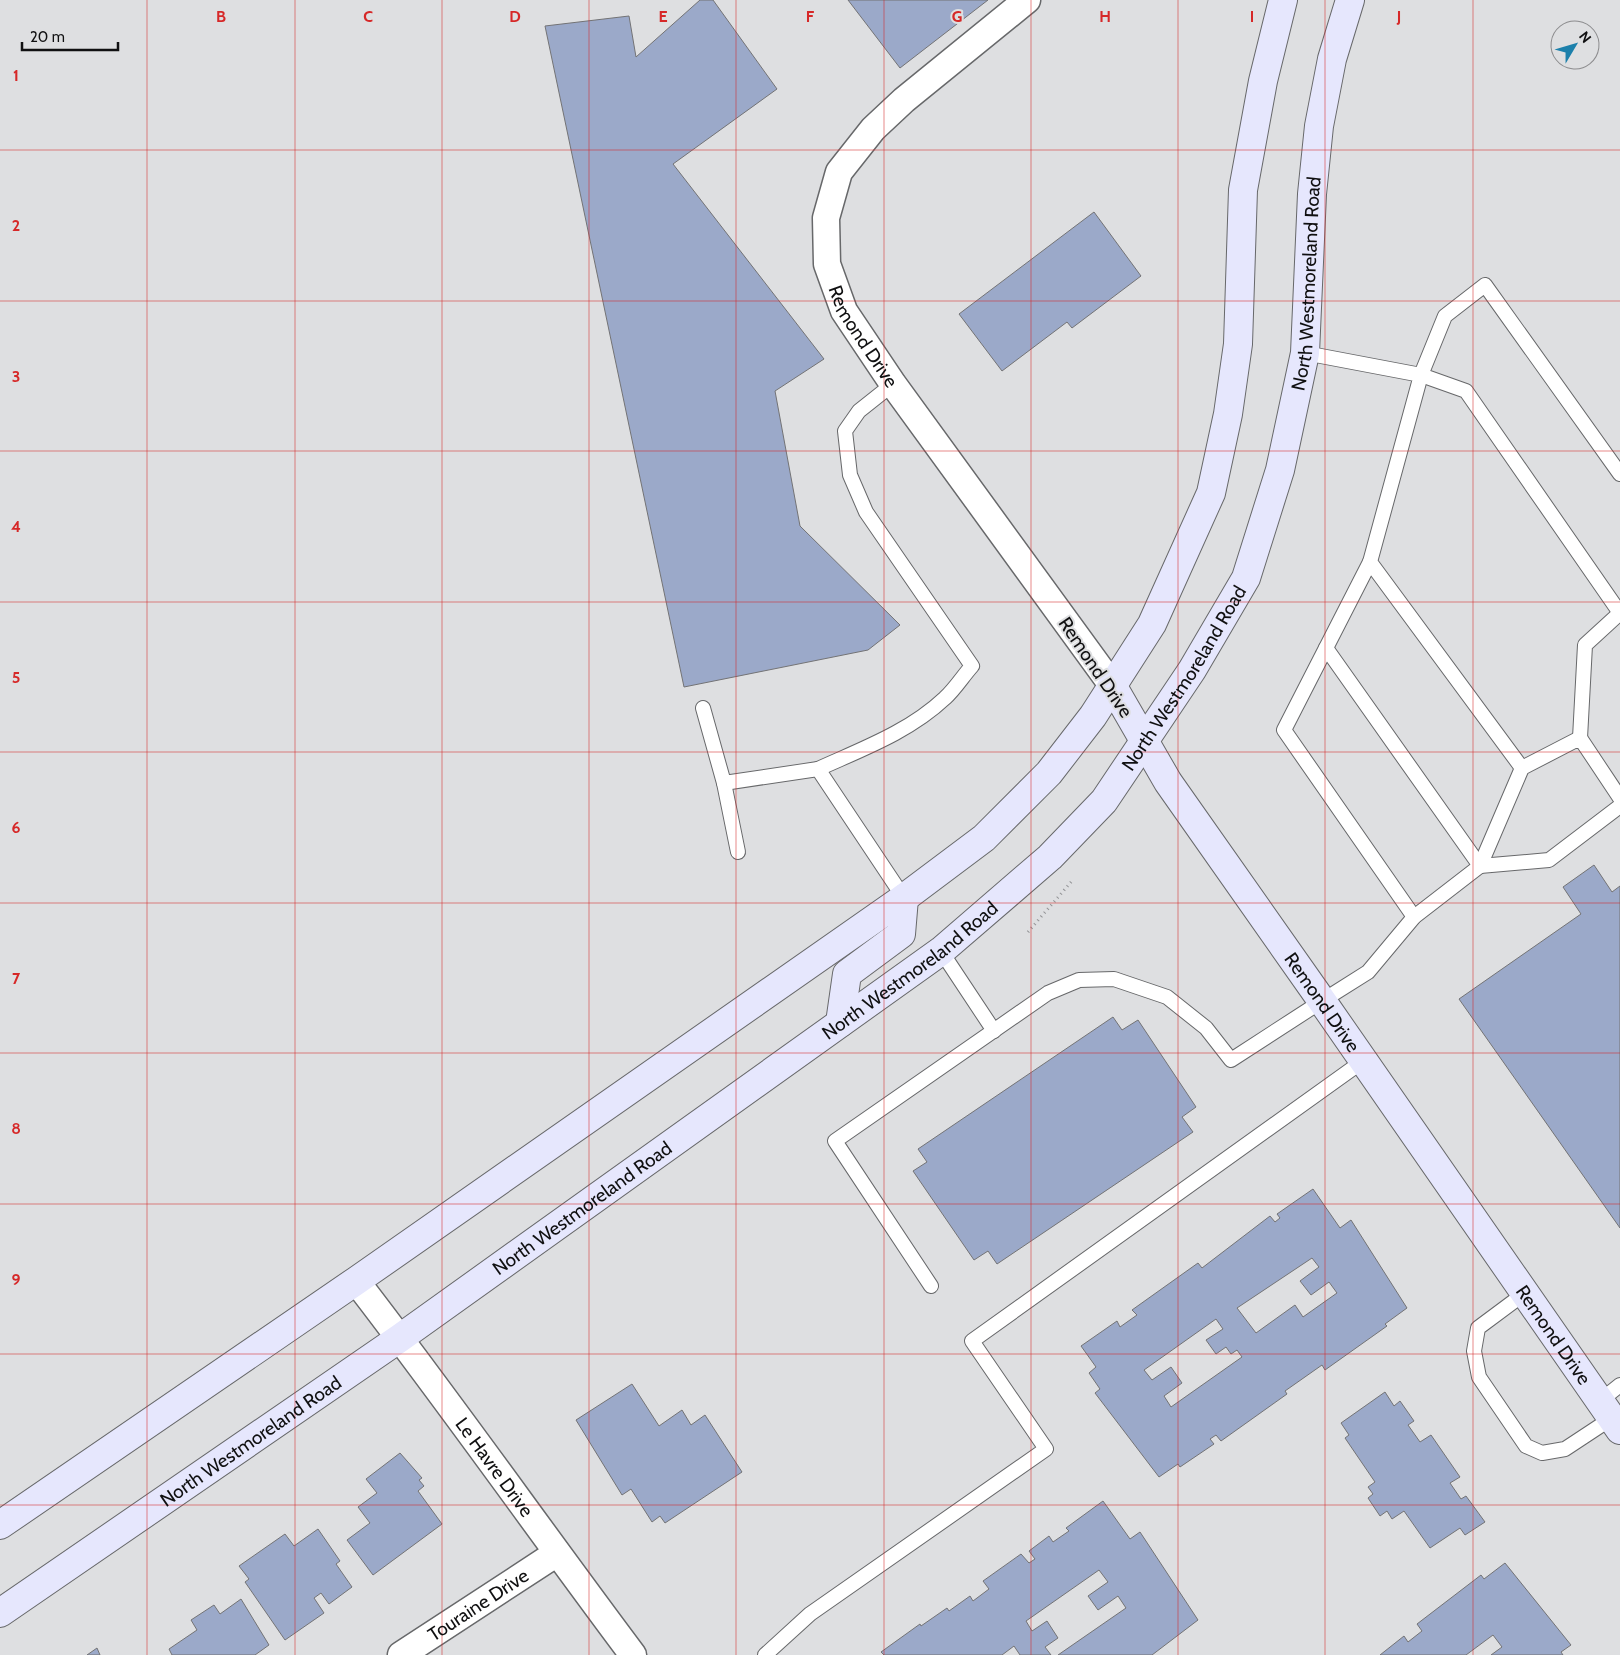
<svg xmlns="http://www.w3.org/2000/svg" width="1620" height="1655" font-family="Cabin,sans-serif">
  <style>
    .building { fill: #9ba9c9; stroke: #737375; fill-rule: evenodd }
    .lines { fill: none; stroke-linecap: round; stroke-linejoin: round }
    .lane-casing { stroke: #67686a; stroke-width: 16 }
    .street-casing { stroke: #67686a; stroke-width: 29 }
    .secondary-casing { stroke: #67686a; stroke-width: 30 }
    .path { stroke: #939496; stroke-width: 3; stroke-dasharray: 1 4; stroke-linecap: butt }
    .lane { stroke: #fff; stroke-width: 14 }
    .street { stroke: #fff; stroke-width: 26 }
    .secondary { stroke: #e6e7fd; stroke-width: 28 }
    .grid { fill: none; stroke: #d62828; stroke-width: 1; stroke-opacity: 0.55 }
    .labels { text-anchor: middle; stroke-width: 4; stroke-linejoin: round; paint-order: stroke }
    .street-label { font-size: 19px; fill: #101011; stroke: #dedfe1 }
    .grid-label { font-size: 16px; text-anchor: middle; font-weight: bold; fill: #d62828; stroke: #dedfe1; stroke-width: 4; stroke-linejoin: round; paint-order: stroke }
  </style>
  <rect width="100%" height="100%" fill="#dedfe1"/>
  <g class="building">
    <polygon points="700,0 713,0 777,89 673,164 824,359 775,391 800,526 900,625 868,650 684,687 545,26 629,16 636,57"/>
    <polygon points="848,0 988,0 900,68"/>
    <polygon points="1094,212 1141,276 1072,328 1067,322 1002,371 959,314"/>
    <polygon points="1594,865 1612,892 1620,886 1620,1228 1459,999 1581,914 1563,887"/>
    <polygon points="1113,1017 1122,1030 1138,1020 1196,1107 1182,1117 1193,1132 997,1264 988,1251 974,1260 913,1171 927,1162 918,1149"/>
    <path d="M 1313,1189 L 1340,1228 L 1351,1220 L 1407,1308 L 1385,1324 L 1387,1326 L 1325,1370 L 1322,1365 L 1285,1391 L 1287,1394 L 1221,1441 L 1216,1435 L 1210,1439 L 1214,1444 L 1180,1467 L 1178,1464 L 1159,1477 L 1095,1393 L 1100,1389 L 1089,1373 L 1096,1367 L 1081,1346 L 1117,1321 L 1120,1327 L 1137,1315 L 1132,1310 L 1198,1263 L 1202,1268 L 1270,1216 L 1275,1222 L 1280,1218 L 1277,1214 ZM 1312,1258 L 1319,1267 L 1300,1281 L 1311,1295 L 1329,1282 L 1337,1293 L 1303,1317 L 1295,1305 L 1256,1333 L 1237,1308 ZM 1216,1319 L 1223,1329 L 1206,1340 L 1216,1354 L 1226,1347 L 1231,1354 L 1237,1350 L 1242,1357 L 1171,1407 L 1164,1396 L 1182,1383 L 1171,1367 L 1152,1380 L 1144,1370 Z"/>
    <polygon points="632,1384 659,1426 682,1410 691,1425 705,1415 742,1472 665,1523 660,1516 652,1522 631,1489 622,1495 576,1420"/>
    <polygon points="1385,1392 1394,1406 1400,1401 1414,1421 1408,1425 1420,1442 1431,1435 1460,1477 1450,1483 1461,1499 1466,1496 1485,1522 1465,1535 1460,1528 1430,1548 1404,1511 1392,1519 1387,1511 1380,1516 1368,1498 1373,1494 1368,1487 1375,1482 1345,1438 1349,1435 1341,1423"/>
    <polygon points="400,1453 422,1478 419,1480 424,1486 418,1491 442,1524 373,1575 347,1540 370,1523 358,1507 377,1493 366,1479"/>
    <polygon points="1103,1501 1130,1539 1140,1532 1198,1620 1152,1655 1058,1655 1126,1608 1118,1596 1098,1610 1088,1596 1108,1582 1099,1570 1026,1621 1032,1631 1047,1621 1058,1638 1045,1647 1051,1655 1020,1655 1014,1646 1002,1655 884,1655 881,1652 920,1624 921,1626 947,1608 949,1611 970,1596 973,1601 989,1589 983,1581 1021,1554 1029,1563 1035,1559 1029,1551 1049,1536 1053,1542 1069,1531 1066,1528"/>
    <polygon points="318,1529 340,1561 336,1564 352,1587 329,1604 321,1593 314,1598 324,1613 285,1640 245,1582 249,1579 239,1566 285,1534 294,1546"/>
    <polygon points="1505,1563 1571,1645 1561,1652 1563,1655 1491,1655 1502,1647 1493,1635 1466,1655 1380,1655 1404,1636 1408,1642 1422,1631 1417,1624 1481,1575 1484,1579"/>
    <polygon points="241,1599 269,1645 255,1655 172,1655 169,1649 197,1630 191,1620 214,1605 220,1614"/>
    <polygon points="97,1648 100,1655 87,1655"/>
  </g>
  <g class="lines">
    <defs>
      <g id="lane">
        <polyline points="1305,353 1421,375 1370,562 1522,768"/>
        <polyline points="1620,474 1485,285 1445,316 1421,375 1466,391 1620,613"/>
        <polyline points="1370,562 1284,730 1414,917"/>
        <polyline points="1326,648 1480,866"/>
        <polyline points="703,708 724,783 818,769 904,898"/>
        <polyline points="1580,738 1585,645 1620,613"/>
        <path d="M 818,769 C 862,749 909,732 945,698 C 955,689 963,676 972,666 L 866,512 L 850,475 L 845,431 L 859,411 L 893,384"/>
        <polyline points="724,783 738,852"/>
        <polyline points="1480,866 1549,860 1620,806"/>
        <polyline points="941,951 994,1031"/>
        <polyline points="931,1286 835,1141 1048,993 1079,980 1114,979 1167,997 1206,1028 1231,1060 1322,1001 1368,972 1414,917 1480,866 1522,768 1580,738 1620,798"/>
        <polyline points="1525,1293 1478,1328 1474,1351 1479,1377 1526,1446 1542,1453 1565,1449 1612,1418"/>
        <polyline points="1600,1401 1620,1385"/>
        <polyline points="765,1655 810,1614 1046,1449 972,1341 1363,1061"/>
      </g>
      <g id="street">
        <path id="s1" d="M 1027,0 L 904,100 L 873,129 L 839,172 L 826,218 L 827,264 L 844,311 L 893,384 L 1112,685"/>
        <path id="s2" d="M 356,1281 C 451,1404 540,1531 633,1655"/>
        <path id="s3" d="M 401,1655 L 557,1553"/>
      </g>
      <g id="secondary">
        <path id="s4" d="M 1112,685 L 1168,782 L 1322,1001 L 1620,1430"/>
        <polyline points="840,1023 847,974 901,934 904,898"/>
        <polyline points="0,1525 356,1281 904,898 984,838 1049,773 1093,716 1152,624 1211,493 1228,414 1238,344 1243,190 1263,81 1283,0"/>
        <path id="s5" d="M 0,1613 L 400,1338 L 941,951 L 1050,857 L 1104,801 L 1192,670 L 1246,578 L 1280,470 L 1305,353 L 1312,194 L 1319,126 L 1332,59 L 1350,0"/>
      </g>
    </defs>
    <use href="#lane" class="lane-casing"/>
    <use href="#street" class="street-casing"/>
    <use href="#secondary" class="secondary-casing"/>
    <polyline class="path" points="1028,932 1072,881"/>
    <use href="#lane" class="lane"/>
    <use href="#street" class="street"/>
    <use href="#secondary" class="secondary"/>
  </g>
  <path class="grid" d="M 147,0 L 147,1655M 295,0 L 295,1655M 442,0 L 442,1655M 589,0 L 589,1655M 736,0 L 736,1655M 884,0 L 884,1655M 1031,0 L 1031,1655M 1178,0 L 1178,1655M 1325,0 L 1325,1655M 1473,0 L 1473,1655M 0,150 L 1620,150M 0,301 L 1620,301M 0,451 L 1620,451M 0,602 L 1620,602M 0,752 L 1620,752M 0,903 L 1620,903M 0,1053 L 1620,1053M 0,1204 L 1620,1204M 0,1354 L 1620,1354M 0,1505 L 1620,1505"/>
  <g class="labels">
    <g class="street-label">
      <text dy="7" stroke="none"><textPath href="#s5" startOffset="1939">North Westmoreland Road</textPath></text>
      <text dy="7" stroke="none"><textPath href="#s1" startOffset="431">Remond Drive</textPath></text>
      <text transform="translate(1096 667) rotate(56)" y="7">Remond Drive</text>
      <text dy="7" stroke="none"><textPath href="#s5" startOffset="1519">North Westmoreland Road</textPath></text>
      <text dy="7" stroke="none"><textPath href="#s5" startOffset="1114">North Westmoreland Road</textPath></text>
      <text dy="7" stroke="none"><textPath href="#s4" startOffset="381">Remond Drive</textPath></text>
      <text dy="7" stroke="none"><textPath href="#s5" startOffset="709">North Westmoreland Road</textPath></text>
      <text dy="7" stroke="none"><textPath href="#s4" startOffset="786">Remond Drive</textPath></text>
      <text dy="7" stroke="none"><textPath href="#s5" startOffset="304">North Westmoreland Road</textPath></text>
      <text dy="7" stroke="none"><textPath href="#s2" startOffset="232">Le Havre Drive</textPath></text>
      <text dy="7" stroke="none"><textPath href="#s3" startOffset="92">Touraine Drive</textPath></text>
    </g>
  </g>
  <g class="grid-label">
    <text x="221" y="22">B</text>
    <text x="368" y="22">C</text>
    <text x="515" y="22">D</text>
    <text x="663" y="22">E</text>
    <text x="810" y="22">F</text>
    <text x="957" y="22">G</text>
    <text x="1105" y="22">H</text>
    <text x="1252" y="22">I</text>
    <text x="1399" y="22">J</text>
    <text x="16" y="81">1</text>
    <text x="16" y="231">2</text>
    <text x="16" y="382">3</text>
    <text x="16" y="532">4</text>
    <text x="16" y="683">5</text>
    <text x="16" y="833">6</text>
    <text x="16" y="984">7</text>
    <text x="16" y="1134">8</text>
    <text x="16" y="1285">9</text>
  </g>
  <g transform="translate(1575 45) rotate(52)"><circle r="24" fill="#dedfe1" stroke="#8c8c8e"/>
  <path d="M0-4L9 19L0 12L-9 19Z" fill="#1c80ab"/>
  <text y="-8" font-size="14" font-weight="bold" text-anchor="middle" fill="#101011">N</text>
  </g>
  <path d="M22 42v8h96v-8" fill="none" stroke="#101011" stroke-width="2.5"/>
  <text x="30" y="42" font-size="15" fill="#101011" stroke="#dedfe1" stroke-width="4" paint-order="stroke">20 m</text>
</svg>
